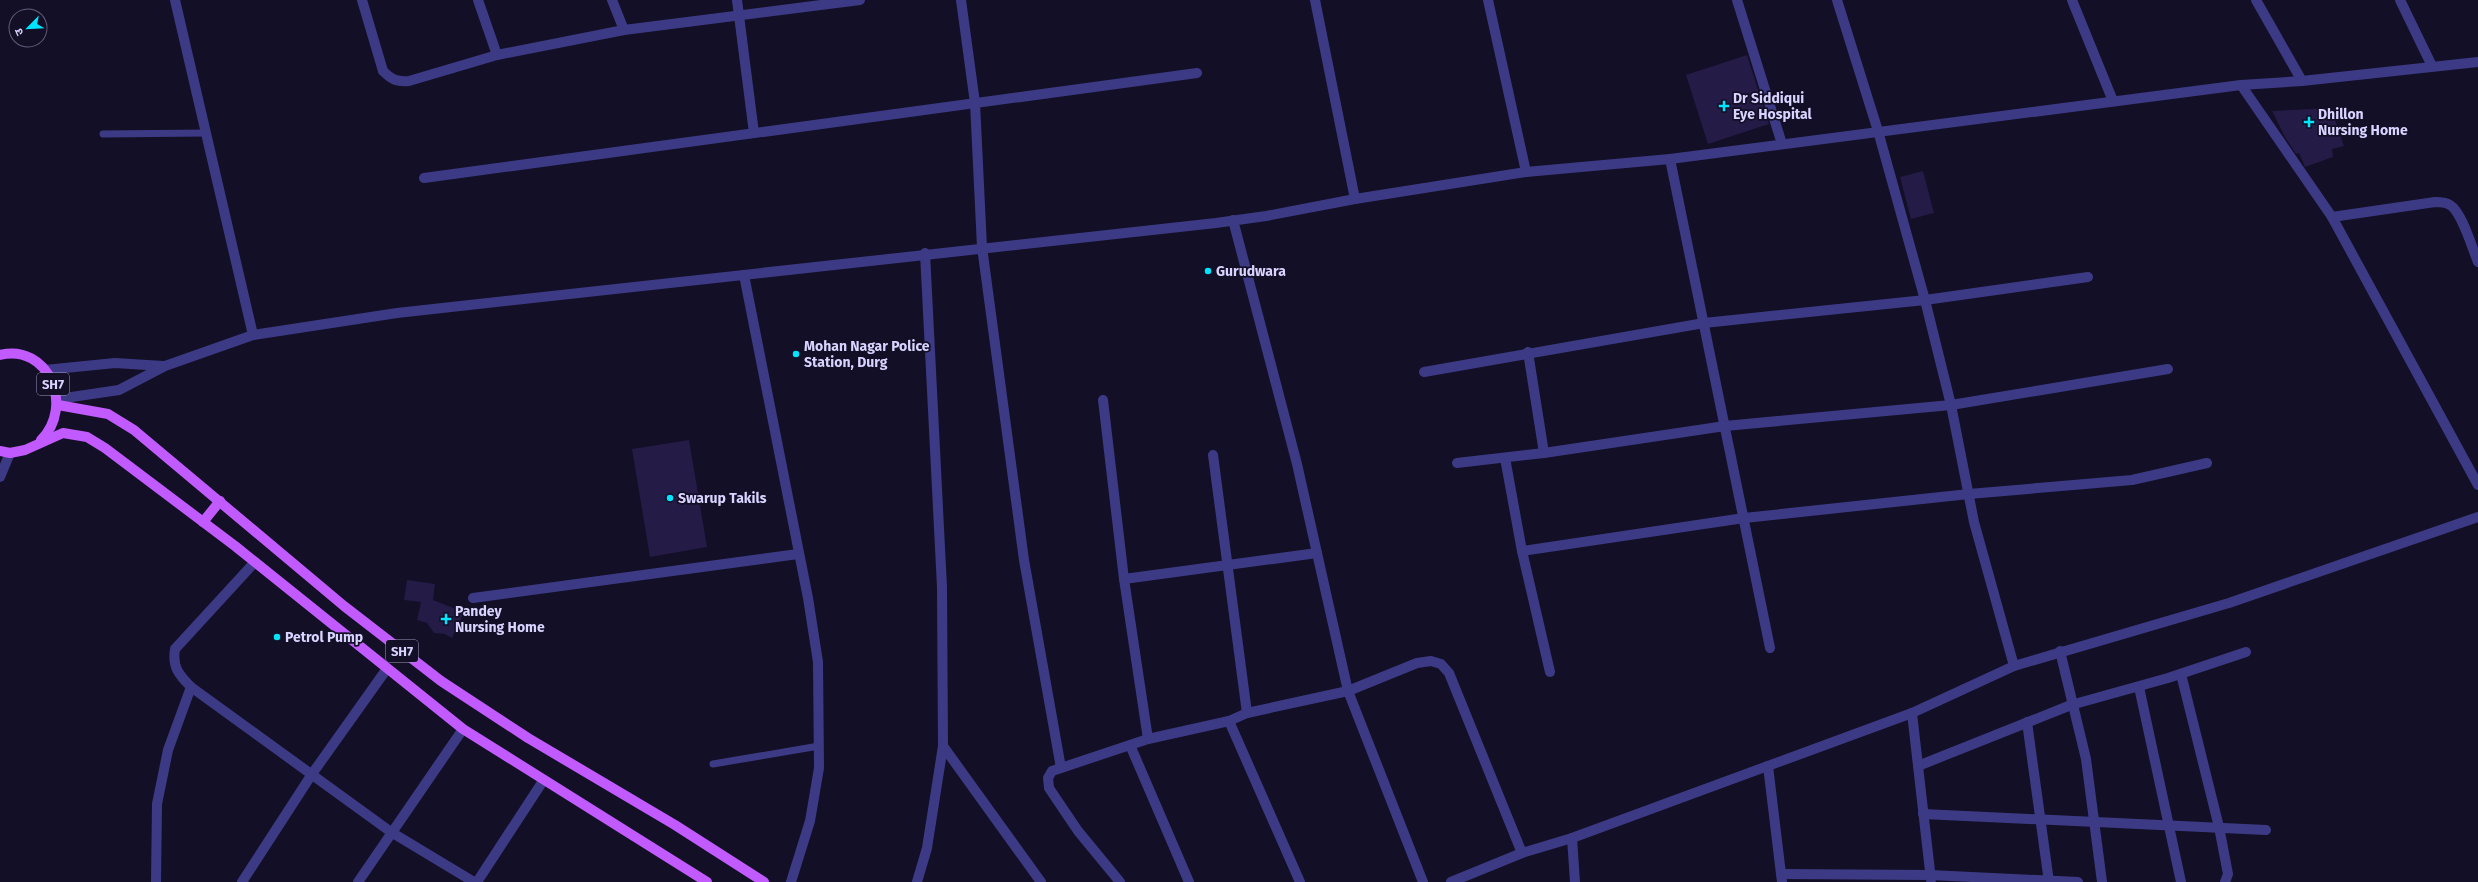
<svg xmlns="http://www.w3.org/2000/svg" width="2478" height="882" font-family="'Fira Sans','Noto Sans Devanagari',sans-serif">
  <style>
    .building { fill: #241b47 }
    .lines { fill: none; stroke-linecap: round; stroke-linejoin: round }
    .service { stroke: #3d3a85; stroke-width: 7 }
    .minor { stroke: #3d3a85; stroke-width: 10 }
    .tertiary { stroke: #3d3a85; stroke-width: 10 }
    .primary { stroke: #c25bff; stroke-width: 10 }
    .poi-dot { fill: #00e5ff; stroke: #130f26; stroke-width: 1.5 }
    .labels { text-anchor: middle; stroke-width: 3.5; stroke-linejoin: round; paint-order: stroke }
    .shield { fill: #130f26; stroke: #9e99be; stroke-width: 1 }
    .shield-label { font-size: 13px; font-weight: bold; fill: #d9d4ff }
    .poi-label { font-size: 14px; font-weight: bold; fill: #d9d4ff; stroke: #130f26; text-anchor: start }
  </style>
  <rect width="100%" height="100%" fill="#130f26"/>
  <g class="building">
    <polygon points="1747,55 1769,124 1708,144 1686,75"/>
    <polygon points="2331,108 2344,146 2332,149 2333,157 2305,167 2299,153 2296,154 2285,137 2272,111"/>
    <polygon points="1923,171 1934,213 1911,219 1900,177"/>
    <polygon points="689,440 707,547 650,557 632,449"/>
    <polygon points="407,580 435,584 433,600 464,612 452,638 445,634 434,633 427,623 417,620 421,602 404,600"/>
  </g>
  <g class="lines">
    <g class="service">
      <polyline points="103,134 206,133"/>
      <polyline points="713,764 819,746"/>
    </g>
    <g class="minor">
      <polyline points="175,0 253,335"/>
      <path d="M 362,0 L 383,71 C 392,80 397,82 409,81 L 497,55 L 624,30 L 860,0"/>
      <polyline points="478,0 497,55"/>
      <polyline points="612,0 624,30"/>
      <polyline points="737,0 754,133"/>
      <polyline points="961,0 975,103 982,247 1024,560 1061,768"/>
      <polyline points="1315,0 1355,199"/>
      <polyline points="1488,0 1526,172"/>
      <polyline points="1737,0 1782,144"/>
      <polyline points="1837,0 1878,131 1925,300 1951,405 1974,522 2014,666"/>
      <polyline points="2072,0 2113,101"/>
      <polyline points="2256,0 2302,81"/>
      <polyline points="2400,0 2432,66"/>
      <polyline points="2241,85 2332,217 2478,485"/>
      <polyline points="1670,159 1770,648"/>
      <polyline points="424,178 1197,73"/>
      <path d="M 2332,217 L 2435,202 C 2440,202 2446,202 2450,205 C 2462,212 2472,248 2478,262"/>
      <polyline points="1233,220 1297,464 1348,691 1423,882"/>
      <polyline points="744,275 808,598 818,662 819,768 810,821 791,882"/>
      <polyline points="1528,352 1544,453"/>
      <polyline points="1424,372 1704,323 1925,300 2088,277"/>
      <polyline points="1103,400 1124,579 1148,739"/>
      <polyline points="1213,455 1247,713"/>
      <polyline points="1505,458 1522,551 1550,672"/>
      <polyline points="1457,463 1544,453 1725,426 1951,405 2168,369"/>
      <polyline points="0,477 10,453"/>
      <polyline points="1522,551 1744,518 1969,494 2132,480 2207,463"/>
      <path d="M 255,562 L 175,649 C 172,667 179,675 191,687 L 391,832 L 474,882"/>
      <polyline points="1124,579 1317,553"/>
      <polyline points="473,598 798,554"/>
      <polyline points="2060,651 2086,759 2102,882"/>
      <polyline points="2181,674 2219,827 2228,874 2225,882"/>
      <polyline points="2139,687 2181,882"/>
      <polyline points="1912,713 1931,880"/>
      <polyline points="1229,721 1300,882"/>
      <polyline points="2027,722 2049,882"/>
      <polyline points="1130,745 1189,882"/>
      <polyline points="943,746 1041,882"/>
      <polyline points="1768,766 1782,882"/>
      <polyline points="1918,766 2071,705 2168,678 2246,652"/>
      <polyline points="1923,814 2266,830"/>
      <polyline points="1572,838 1575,882"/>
      <polyline points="1781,874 1930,875 2078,882"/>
      <polyline points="156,882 157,804 168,750 191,687"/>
      <polyline points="242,882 312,774 386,670"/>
      <polyline points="358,882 463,729"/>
      <polyline points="477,882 543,781"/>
      <polyline points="917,882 927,848 943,746 942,587 925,253"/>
      <polyline points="1120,882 1078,831 1049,788 1048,778 1052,771 1148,739 1229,721 1247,713 1348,691 1417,663 1431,661 1441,664 1449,673 1522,853"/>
      <polyline points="1451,882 1522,853 1572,838 1912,713 2014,666 2229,603 2478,517"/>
    </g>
    <g class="tertiary">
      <polyline points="45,370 115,363 163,366"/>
      <polyline points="58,399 119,390 165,366 253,335 397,313 1216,223 1266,216 1355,199 1526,172 1670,159 2241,85 2302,81 2478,62"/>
    </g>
    <g class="primary">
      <path d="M 0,355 C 48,343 75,406 41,440"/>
      <polyline points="58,405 108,414 134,430 344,606 441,681 528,738 675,825 764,882"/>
      <polyline points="0,451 10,453 25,450 63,433 87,437 105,448 235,546 463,729 707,882"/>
      <polyline points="203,522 220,501"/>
    </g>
  </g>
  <g class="poi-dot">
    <path d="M1722 100h4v4h4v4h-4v4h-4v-4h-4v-4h4z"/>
    <path d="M2307 116h4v4h4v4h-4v4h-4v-4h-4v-4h4z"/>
    <circle cx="1208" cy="271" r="4"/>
    <circle cx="796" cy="354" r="4"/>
    <circle cx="670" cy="498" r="4"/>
    <path d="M444 613h4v4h4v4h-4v4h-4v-4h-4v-4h4z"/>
    <circle cx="277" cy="637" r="4"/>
  </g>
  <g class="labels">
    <g class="shield">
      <rect x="37" y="373" width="32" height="22" rx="3"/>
      <rect x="386" y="640" width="32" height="22" rx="3"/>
    </g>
    <g class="shield-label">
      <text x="53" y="389">SH7</text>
      <text x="402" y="656">SH7</text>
    </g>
    <g class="poi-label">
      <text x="1733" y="103">Dr Siddiqui<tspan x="1733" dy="16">Eye Hospital</tspan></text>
      <text x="2318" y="119">Dhillon<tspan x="2318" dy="16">Nursing Home</tspan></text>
      <text x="1216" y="276">Gurudwara</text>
      <text x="804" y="351">Mohan Nagar Police<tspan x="804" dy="16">Station, Durg</tspan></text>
      <text x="678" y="503">Swarup Takils</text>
      <text x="455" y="616">Pandey<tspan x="455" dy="16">Nursing Home</tspan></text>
      <text x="285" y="642">Petrol Pump</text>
    </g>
  </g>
  <g transform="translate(28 28) rotate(246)"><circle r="19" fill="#130f26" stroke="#625e7d"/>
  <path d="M0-3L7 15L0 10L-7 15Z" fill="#00e5ff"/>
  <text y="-6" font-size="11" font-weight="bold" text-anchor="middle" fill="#d9d4ff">उ</text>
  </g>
</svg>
